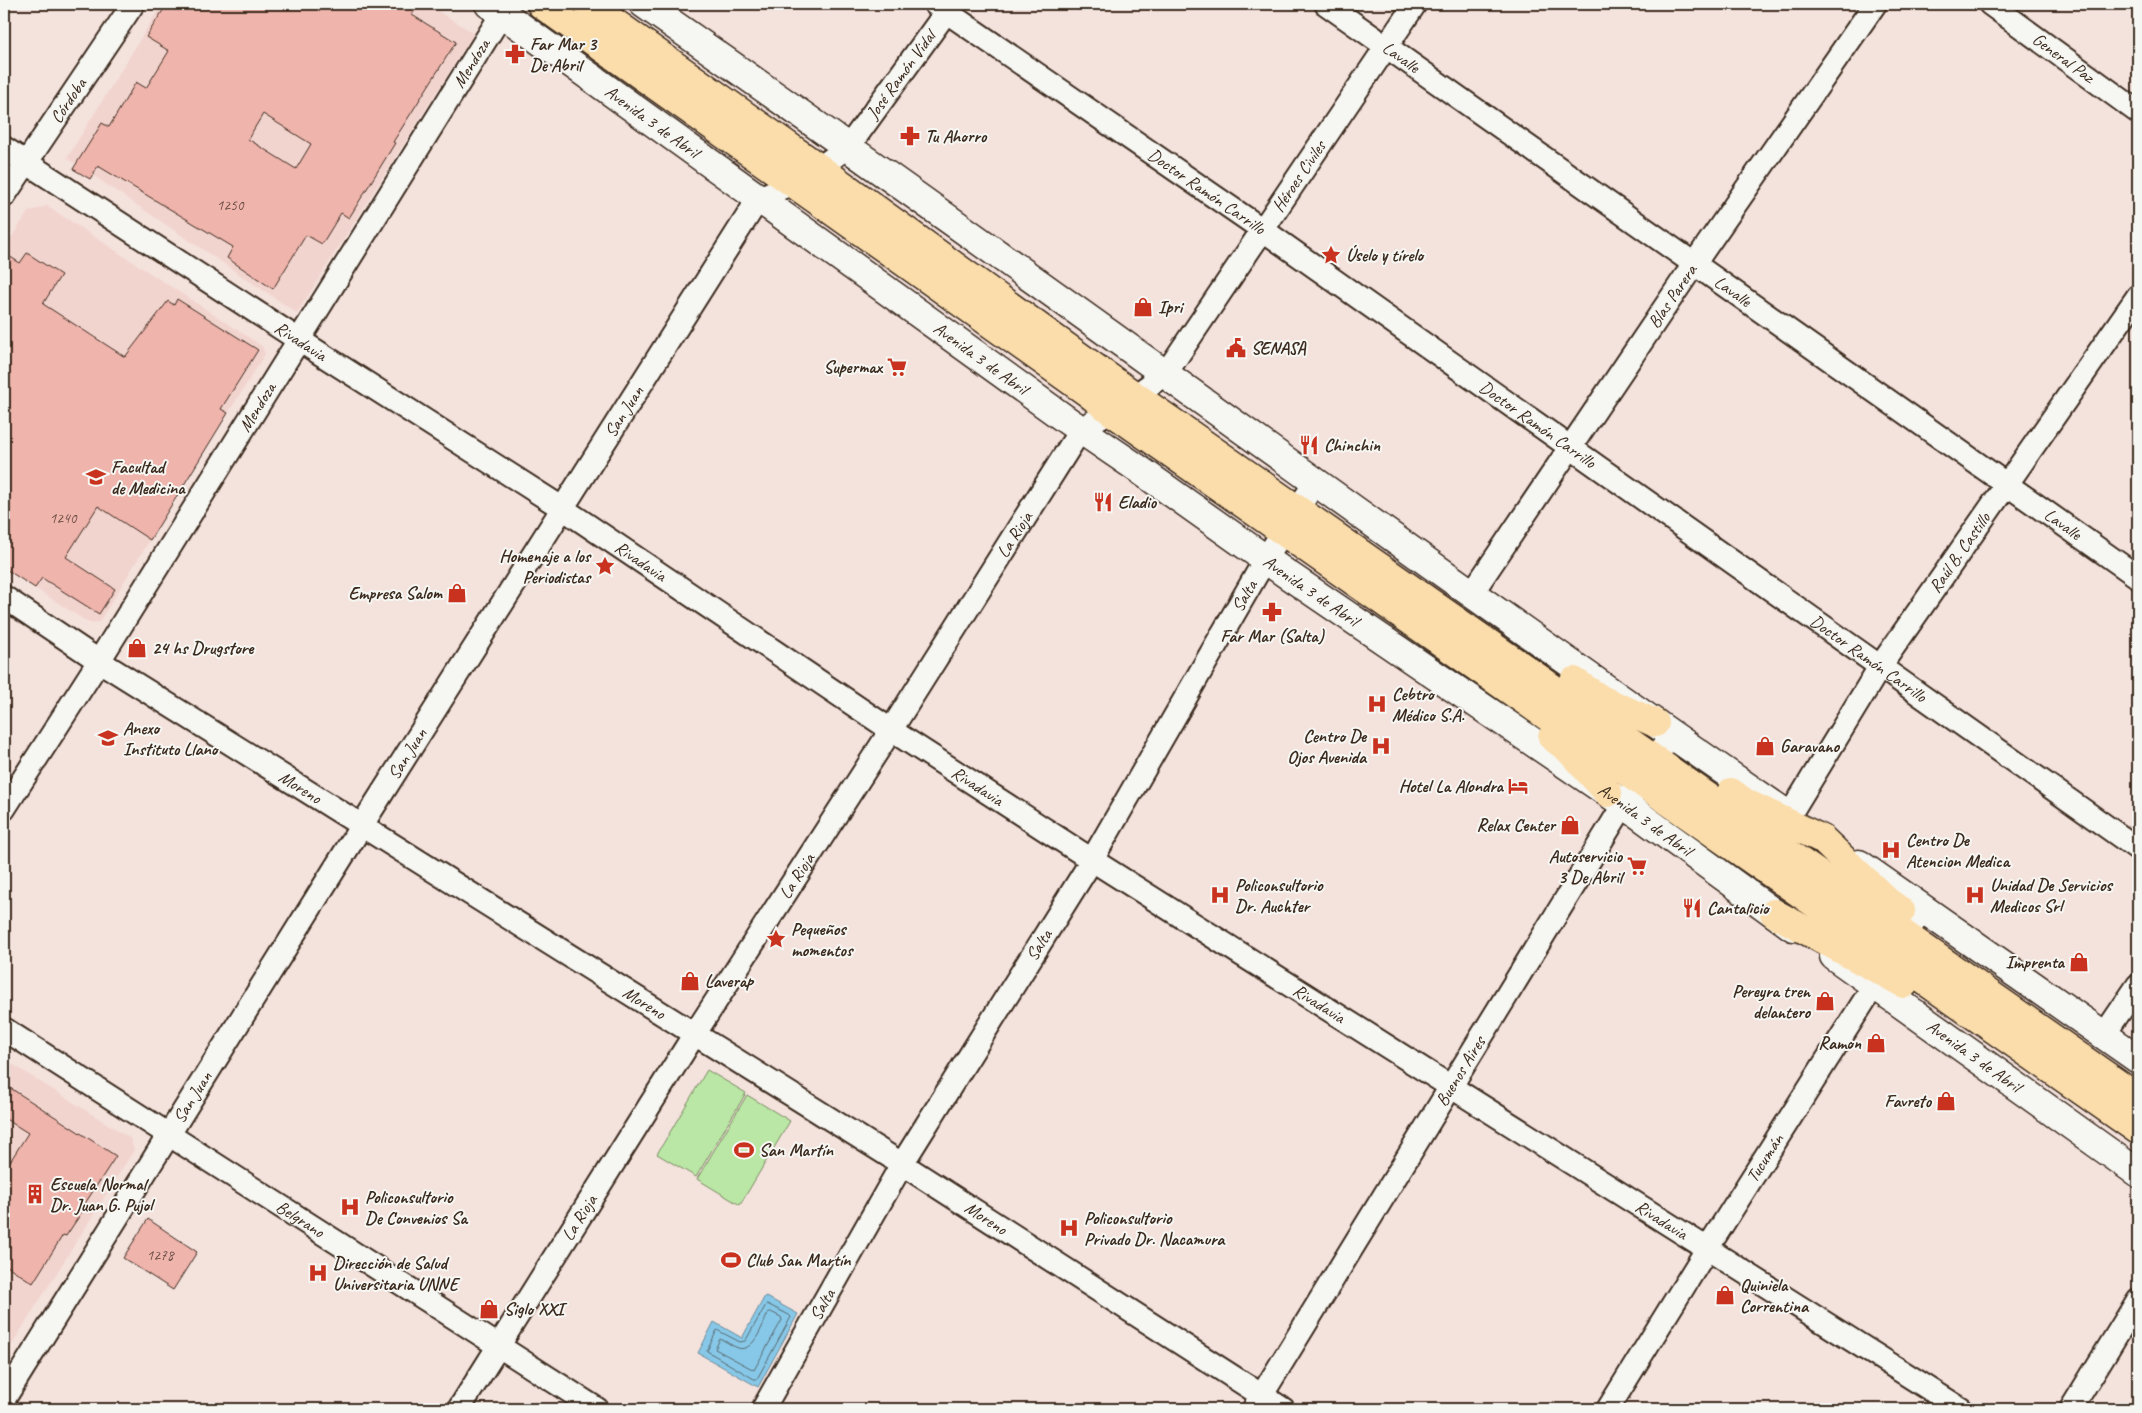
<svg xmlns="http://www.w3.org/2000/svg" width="2142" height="1413" font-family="Caveat,sans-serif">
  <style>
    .built { fill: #f2d4ce }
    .green { fill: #bae7a5; stroke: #7a8862 }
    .water { fill: #87c8e8; stroke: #698997 }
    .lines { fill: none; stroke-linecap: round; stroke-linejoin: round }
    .shore { stroke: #59696f; stroke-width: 1 }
    .building { fill: #efb4ac; stroke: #3b2a1e; fill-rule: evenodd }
    .street-casing { stroke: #3b2a1e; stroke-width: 26 }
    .secondary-casing { stroke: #3b2a1e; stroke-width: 31 }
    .highway-casing { stroke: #3b2a1e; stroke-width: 31 }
    .street { stroke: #f6f6f2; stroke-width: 22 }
    .secondary { stroke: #f6f6f2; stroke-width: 28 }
    .highway { stroke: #fbddab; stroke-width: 28 }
    .labels { text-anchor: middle; stroke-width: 4; stroke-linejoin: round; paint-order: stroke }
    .number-label { font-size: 15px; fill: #684c42 }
    .poi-label { font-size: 18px; font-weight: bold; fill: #3b2a1e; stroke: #f6f6f2; text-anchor: start }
    .street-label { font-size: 18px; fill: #3b2a1e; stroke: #f6f6f2 }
  </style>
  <rect width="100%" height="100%" fill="#f4e2dd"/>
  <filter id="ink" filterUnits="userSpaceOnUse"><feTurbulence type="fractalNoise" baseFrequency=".02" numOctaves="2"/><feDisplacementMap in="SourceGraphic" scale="10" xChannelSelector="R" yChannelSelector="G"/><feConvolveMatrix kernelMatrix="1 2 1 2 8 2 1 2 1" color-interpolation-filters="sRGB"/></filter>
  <g filter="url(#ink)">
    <g class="built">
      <polygon points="162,4 426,4 474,33 297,313 67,158"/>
      <polygon points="47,206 262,346 265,354 99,622 89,623 4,568 4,249 28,212"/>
      <polygon points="4,1059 130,1138 134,1150 4,1357"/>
    </g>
    <g class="green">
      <polygon points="707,1070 746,1093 696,1177 657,1154"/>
      <polygon points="747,1095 790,1121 740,1205 697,1179"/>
    </g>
    <polygon class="water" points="765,1296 798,1314 758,1387 698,1353 714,1322 742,1338"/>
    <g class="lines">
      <g class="shore">
        <polygon points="767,1304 789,1315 791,1317 757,1379 754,1379 707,1351 717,1330 740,1342 745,1341"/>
        <path d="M 771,1312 L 781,1317 L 782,1320 L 754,1370 L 715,1349 L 720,1339 C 726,1341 732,1346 738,1348 C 754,1353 763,1324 768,1313 Z"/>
      </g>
    </g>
    <g class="building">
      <path d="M 167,4 L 419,4 L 412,15 L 456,42 L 393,142 L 395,143 L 349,218 L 341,213 L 322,244 L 306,235 L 273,289 L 227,258 L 233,247 L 98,166 L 90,179 L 73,169 L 102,123 L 109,127 L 136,82 L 146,88 L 169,51 L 146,37 ZM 263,114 L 311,144 L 296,169 L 248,139 Z"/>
      <polygon points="4,253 20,263 27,253 61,275 43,304 125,357 168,301 174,305 177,299 258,350 221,409 228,413 150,540 98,506 66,557 115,589 99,614 42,578 35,588 4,568"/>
      <polygon points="4,1084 116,1156 84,1205 86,1206 66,1236 63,1235 33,1283 4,1264 4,1171 28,1133 4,1118"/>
      <polygon points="148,1219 197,1252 173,1290 123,1258"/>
    </g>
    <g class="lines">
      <defs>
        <g id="street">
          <path id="s1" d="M 935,4 L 1263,230 L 2138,849"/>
          <path id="s2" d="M 1326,4 L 2138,577"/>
          <path id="s3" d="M 1990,4 L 2138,112"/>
          <path id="s4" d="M 4,148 L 299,340 L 562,508 L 891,730 L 1092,860 L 1961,1409"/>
          <path id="s5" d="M 4,196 L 133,4"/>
          <path id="s6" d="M 1472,593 L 1694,264 L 1875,4"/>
          <path id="s7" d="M 4,597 L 99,661 L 902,1164 L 1283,1409"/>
          <path id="s8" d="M 4,809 L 99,661 L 508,4"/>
          <path id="s9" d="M 1789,816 L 1881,665 L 2138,296"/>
          <path id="s10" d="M 4,1029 L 597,1409"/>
          <polyline points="2104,1035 2138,985"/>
          <path id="s11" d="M 4,1399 L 362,825 L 759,198 L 793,183 L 819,168 L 849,146 L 952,4"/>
          <path id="s12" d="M 1254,1408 L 1624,804 L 1671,735"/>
          <path id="s13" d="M 459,1409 L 694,1035 L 891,730 L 1081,429 L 1136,395 L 1166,373 L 1415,4"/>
          <path id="s14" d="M 763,1409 L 902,1164 L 1092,860 L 1266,558 L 1316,481"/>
          <path id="s15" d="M 1608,1409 L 1707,1249 L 1923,908"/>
          <polyline points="2071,1409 2138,1300"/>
        </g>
        <g id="secondary">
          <path id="s16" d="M 489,4 L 1068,421 L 1137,468 L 1285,573 L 1624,804 L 1793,927"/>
          <path d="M 644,4 C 1027,270 1401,549 1785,813"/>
          <polyline points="1859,864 2138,1059"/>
          <path id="s17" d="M 1834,956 L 2138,1173"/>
        </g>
        <g id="highway">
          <polyline points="541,4 1087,392 1111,411 2138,1130"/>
          <polyline points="588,4 819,168 1101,372 2138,1098"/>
          <polyline points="1574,681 1601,699 1655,723"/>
          <polyline points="1552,737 1569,750 1608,793"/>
          <polyline points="1731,792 1746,803 1822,839 1887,901 1901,911"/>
          <polyline points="1774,913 1904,984"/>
        </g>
      </defs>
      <use href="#street" class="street-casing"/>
      <use href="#secondary" class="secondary-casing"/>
      <use href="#highway" class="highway-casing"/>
      <use href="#street" class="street"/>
      <use href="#secondary" class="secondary"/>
      <use href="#highway" class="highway"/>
    </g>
  </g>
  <defs>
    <symbol id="pharmacy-bare" viewBox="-9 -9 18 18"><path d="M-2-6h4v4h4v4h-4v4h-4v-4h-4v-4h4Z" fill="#c8321e" stroke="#f6f6f2" stroke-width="2.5" paint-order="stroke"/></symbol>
    <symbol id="sight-bare" viewBox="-9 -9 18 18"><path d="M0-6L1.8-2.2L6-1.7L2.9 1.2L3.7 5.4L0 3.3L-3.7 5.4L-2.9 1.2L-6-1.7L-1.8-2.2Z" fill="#c8321e" stroke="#f6f6f2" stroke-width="2.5" paint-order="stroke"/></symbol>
    <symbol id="shop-bare" viewBox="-9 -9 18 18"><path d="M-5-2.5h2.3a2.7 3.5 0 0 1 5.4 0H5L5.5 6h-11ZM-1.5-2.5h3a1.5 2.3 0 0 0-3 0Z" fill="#c8321e" stroke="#f6f6f2" stroke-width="2.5" paint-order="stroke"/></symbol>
    <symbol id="civic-bare" viewBox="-9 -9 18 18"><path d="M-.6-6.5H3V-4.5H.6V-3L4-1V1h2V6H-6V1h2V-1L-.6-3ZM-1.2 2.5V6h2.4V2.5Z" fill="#c8321e" stroke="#f6f6f2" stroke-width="2.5" paint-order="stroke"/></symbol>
    <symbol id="supermarket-bare" viewBox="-9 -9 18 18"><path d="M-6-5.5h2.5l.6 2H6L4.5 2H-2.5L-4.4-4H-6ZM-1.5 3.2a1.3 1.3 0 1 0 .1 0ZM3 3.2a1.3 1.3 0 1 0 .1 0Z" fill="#c8321e" stroke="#f6f6f2" stroke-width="2.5" paint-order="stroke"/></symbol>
    <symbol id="restaurant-bare" viewBox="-9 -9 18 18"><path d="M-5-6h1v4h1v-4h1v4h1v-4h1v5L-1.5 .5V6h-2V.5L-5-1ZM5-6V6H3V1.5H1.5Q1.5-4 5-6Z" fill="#c8321e" stroke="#f6f6f2" stroke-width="2.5" paint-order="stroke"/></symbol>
    <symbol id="university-bare" viewBox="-9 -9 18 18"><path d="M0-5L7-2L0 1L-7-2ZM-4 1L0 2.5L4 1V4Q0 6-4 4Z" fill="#c8321e" stroke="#f6f6f2" stroke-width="2.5" paint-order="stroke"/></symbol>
    <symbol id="hospital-bare" viewBox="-9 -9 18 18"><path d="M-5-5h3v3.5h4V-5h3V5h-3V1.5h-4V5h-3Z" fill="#c8321e" stroke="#f6f6f2" stroke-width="2.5" paint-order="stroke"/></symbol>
    <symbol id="hotel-bare" viewBox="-9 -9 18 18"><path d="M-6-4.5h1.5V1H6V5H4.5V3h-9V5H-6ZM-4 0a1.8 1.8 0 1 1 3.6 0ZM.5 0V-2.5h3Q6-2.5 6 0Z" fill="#c8321e" stroke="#f6f6f2" stroke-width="2.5" paint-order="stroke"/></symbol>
    <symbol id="stadium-bare" viewBox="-9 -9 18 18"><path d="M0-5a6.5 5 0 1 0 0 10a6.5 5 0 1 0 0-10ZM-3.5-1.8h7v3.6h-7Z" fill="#c8321e" stroke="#f6f6f2" stroke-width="2.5" paint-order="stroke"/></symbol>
    <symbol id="building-bare" viewBox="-9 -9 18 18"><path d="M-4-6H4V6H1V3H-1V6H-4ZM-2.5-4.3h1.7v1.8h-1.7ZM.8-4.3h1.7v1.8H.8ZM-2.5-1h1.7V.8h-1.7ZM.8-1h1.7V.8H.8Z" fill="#c8321e" stroke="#f6f6f2" stroke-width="2.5" paint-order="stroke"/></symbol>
  </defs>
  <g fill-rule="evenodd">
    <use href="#pharmacy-bare" x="501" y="40" width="28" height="28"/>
    <use href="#pharmacy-bare" x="896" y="122" width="28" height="28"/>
    <use href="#sight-bare" x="1317" y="241" width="28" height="28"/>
    <use href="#shop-bare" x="1129" y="293" width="28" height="28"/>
    <use href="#civic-bare" x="1222" y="334" width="28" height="28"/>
    <use href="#supermarket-bare" x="883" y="353" width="28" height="28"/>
    <use href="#restaurant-bare" x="1295" y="431" width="28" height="28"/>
    <use href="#university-bare" x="82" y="463" width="28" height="28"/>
    <use href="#restaurant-bare" x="1089" y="488" width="28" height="28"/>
    <use href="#sight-bare" x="591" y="552" width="28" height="28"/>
    <use href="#shop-bare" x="443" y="579" width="28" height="28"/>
    <use href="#pharmacy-bare" x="1258" y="598" width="28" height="28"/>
    <use href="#shop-bare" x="123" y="634" width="28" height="28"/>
    <use href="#hospital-bare" x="1363" y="690" width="28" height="28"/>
    <use href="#university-bare" x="94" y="724" width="28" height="28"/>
    <use href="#hospital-bare" x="1367" y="732" width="28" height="28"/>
    <use href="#shop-bare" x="1751" y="732" width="28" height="28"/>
    <use href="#hotel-bare" x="1504" y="772" width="28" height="28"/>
    <use href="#shop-bare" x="1556" y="811" width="28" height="28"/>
    <use href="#hospital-bare" x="1877" y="836" width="28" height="28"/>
    <use href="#supermarket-bare" x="1623" y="852" width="28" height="28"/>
    <use href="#hospital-bare" x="1206" y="881" width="28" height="28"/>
    <use href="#hospital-bare" x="1961" y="881" width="28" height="28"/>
    <use href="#restaurant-bare" x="1678" y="894" width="28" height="28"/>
    <use href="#sight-bare" x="762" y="925" width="28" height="28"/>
    <use href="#shop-bare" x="2065" y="948" width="28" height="28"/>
    <use href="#shop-bare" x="676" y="967" width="28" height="28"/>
    <use href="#shop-bare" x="1811" y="987" width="28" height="28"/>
    <use href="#shop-bare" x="1862" y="1029" width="28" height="28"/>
    <use href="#shop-bare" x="1932" y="1087" width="28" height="28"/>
    <use href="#stadium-bare" x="730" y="1136" width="28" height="28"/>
    <use href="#building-bare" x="21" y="1180" width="28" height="28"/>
    <use href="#hospital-bare" x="336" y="1193" width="28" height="28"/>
    <use href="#hospital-bare" x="1055" y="1214" width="28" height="28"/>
    <use href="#stadium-bare" x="717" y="1246" width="28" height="28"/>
    <use href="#hospital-bare" x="304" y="1259" width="28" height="28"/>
    <use href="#shop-bare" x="1711" y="1281" width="28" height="28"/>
    <use href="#shop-bare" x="475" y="1295" width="28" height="28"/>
  </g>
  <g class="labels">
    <g class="number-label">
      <text x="230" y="210">1250</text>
      <text x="63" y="523">1240</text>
      <text x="160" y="1260">1278</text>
    </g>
    <g class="poi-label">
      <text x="530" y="50">Far Mar 3<tspan x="530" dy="21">De Abril</tspan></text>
      <text x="925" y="142">Tu Ahorro</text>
      <text x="1346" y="261">Úselo y tírelo</text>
      <text x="1158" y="313">Ipri</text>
      <text x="1251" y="354">SENASA</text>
      <text x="882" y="373" text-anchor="end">Supermax</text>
      <text x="1324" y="451">Chinchin</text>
      <text x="111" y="473">Facultad<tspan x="111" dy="21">de Medicina</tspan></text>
      <text x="1118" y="508">Eladio</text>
      <text x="590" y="562" text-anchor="end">Homenaje a los<tspan x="590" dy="21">Periodistas</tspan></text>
      <text x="442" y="599" text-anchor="end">Empresa Salom</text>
      <text x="1272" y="642" text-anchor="middle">Far Mar (Salta)</text>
      <text x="152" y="654">24 hs Drugstore</text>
      <text x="1392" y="700">Cebtro<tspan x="1392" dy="21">Médico S.A.</tspan></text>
      <text x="123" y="734">Anexo<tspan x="123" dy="21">Instituto Llano</tspan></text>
      <text x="1366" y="742" text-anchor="end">Centro De<tspan x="1366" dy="21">Ojos Avenida</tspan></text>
      <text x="1780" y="752">Garavano</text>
      <text x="1503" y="792" text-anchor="end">Hotel La Alondra</text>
      <text x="1555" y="831" text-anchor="end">Relax Center</text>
      <text x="1906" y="846">Centro De<tspan x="1906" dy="21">Atencion Medica</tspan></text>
      <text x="1622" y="862" text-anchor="end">Autoservicio<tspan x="1622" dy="21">3 De Abril</tspan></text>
      <text x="1235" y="891">Policonsultorio<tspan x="1235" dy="21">Dr. Auchter</tspan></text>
      <text x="1990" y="891">Unidad De Servicios<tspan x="1990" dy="21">Medicos Srl</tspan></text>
      <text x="1707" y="914">Cantalicio</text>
      <text x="791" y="935">Pequeños<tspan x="791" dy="21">momentos</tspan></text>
      <text x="2064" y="968" text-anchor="end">Imprenta</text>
      <text x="705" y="987">Laverap</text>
      <text x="1810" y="997" text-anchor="end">Pereyra tren<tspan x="1810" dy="21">delantero</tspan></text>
      <text x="1861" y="1049" text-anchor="end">Ramon</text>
      <text x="1931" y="1107" text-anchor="end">Favreto</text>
      <text x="759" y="1156">San Martín</text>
      <text x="50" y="1190">Escuela Normal<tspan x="50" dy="21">Dr. Juan G. Pujol</tspan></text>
      <text x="365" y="1203">Policonsultorio<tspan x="365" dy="21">De Convenios Sa</tspan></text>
      <text x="1084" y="1224">Policonsultorio<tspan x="1084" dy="21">Privado Dr. Nacamura</tspan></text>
      <text x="746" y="1266">Club San Martín</text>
      <text x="333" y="1269">Dirección de Salud<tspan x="333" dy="21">Universitaria UNNE</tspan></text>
      <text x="1740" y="1291">Quiniela<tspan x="1740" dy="21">Correntina</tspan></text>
      <text x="504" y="1315">Siglo XXI</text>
    </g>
    <g class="street-label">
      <text dy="6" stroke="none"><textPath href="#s2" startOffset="92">Lavalle</textPath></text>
      <text dy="6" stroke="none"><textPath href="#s3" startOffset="91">General Paz</textPath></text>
      <text dy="6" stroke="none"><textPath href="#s8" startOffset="880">Mendoza</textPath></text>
      <text dy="6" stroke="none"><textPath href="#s11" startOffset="1611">José Ramón Vidal</textPath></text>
      <text dy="6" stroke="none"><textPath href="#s5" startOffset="115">Córdoba</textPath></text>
      <text dy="6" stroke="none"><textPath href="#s16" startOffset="201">Avenida 3 de Abril</textPath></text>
      <text dy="6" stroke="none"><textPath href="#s13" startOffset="1500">Héroes Civiles</textPath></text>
      <text dy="6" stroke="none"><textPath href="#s1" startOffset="330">Doctor Ramón Carrillo</textPath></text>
      <text dy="6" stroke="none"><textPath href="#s2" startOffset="498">Lavalle</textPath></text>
      <text dy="6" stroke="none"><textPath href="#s6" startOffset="358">Blas Parera</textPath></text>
      <text dy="6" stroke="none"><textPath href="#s4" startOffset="354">Rivadavia</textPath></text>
      <text dy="6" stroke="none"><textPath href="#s16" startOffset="606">Avenida 3 de Abril</textPath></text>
      <text dy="6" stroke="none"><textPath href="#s8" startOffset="475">Mendoza</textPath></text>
      <text dy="6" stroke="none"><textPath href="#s11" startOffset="1166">San Juan</textPath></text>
      <text dy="6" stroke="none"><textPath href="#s1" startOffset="735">Doctor Ramón Carrillo</textPath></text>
      <text dy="6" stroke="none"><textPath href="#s2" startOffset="902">Lavalle</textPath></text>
      <text dy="6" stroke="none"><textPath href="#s13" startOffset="1036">La Rioja</textPath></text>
      <text dy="6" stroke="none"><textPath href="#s9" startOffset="314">Raúl B. Castillo</textPath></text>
      <text dy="6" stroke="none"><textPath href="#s4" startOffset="759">Rivadavia</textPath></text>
      <text dy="6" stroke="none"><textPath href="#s16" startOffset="1010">Avenida 3 de Abril</textPath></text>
      <text dy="6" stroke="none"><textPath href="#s14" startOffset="945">Salta</textPath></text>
      <text dy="6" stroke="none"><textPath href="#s1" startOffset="1140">Doctor Ramón Carrillo</textPath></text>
      <text dy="6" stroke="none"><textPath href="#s11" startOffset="761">San Juan</textPath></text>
      <text dy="6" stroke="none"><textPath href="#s4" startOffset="1164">Rivadavia</textPath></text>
      <text dy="6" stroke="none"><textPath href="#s7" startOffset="352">Moreno</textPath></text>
      <text dy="6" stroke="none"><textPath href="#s16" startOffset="1415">Avenida 3 de Abril</textPath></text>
      <text dy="6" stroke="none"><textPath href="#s13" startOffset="631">La Rioja</textPath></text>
      <text dy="6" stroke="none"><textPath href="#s14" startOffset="540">Salta</textPath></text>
      <text dy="6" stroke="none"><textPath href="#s7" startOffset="758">Moreno</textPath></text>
      <text dy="6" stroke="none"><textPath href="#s4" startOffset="1569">Rivadavia</textPath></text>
      <text dy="6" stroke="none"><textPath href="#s17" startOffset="172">Avenida 3 de Abril</textPath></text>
      <text dy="6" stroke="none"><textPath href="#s12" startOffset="395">Buenos Aires</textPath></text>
      <text dy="6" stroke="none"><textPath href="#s11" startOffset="356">San Juan</textPath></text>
      <text dy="6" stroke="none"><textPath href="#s15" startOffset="296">Tucumán</textPath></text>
      <text dy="6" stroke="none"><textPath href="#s13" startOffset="226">La Rioja</textPath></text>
      <text dy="6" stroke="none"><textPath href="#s10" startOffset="352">Belgrano</textPath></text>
      <text dy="6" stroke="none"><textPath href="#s7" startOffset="1162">Moreno</textPath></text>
      <text dy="6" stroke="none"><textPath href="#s4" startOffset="1974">Rivadavia</textPath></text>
      <text dy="6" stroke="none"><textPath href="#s14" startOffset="120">Salta</textPath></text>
    </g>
  </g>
  <rect width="2142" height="1413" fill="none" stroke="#f6f6f2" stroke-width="20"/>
  <rect x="10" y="10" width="2122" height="1393" fill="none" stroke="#3b2a1e" stroke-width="2" filter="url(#ink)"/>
</svg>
